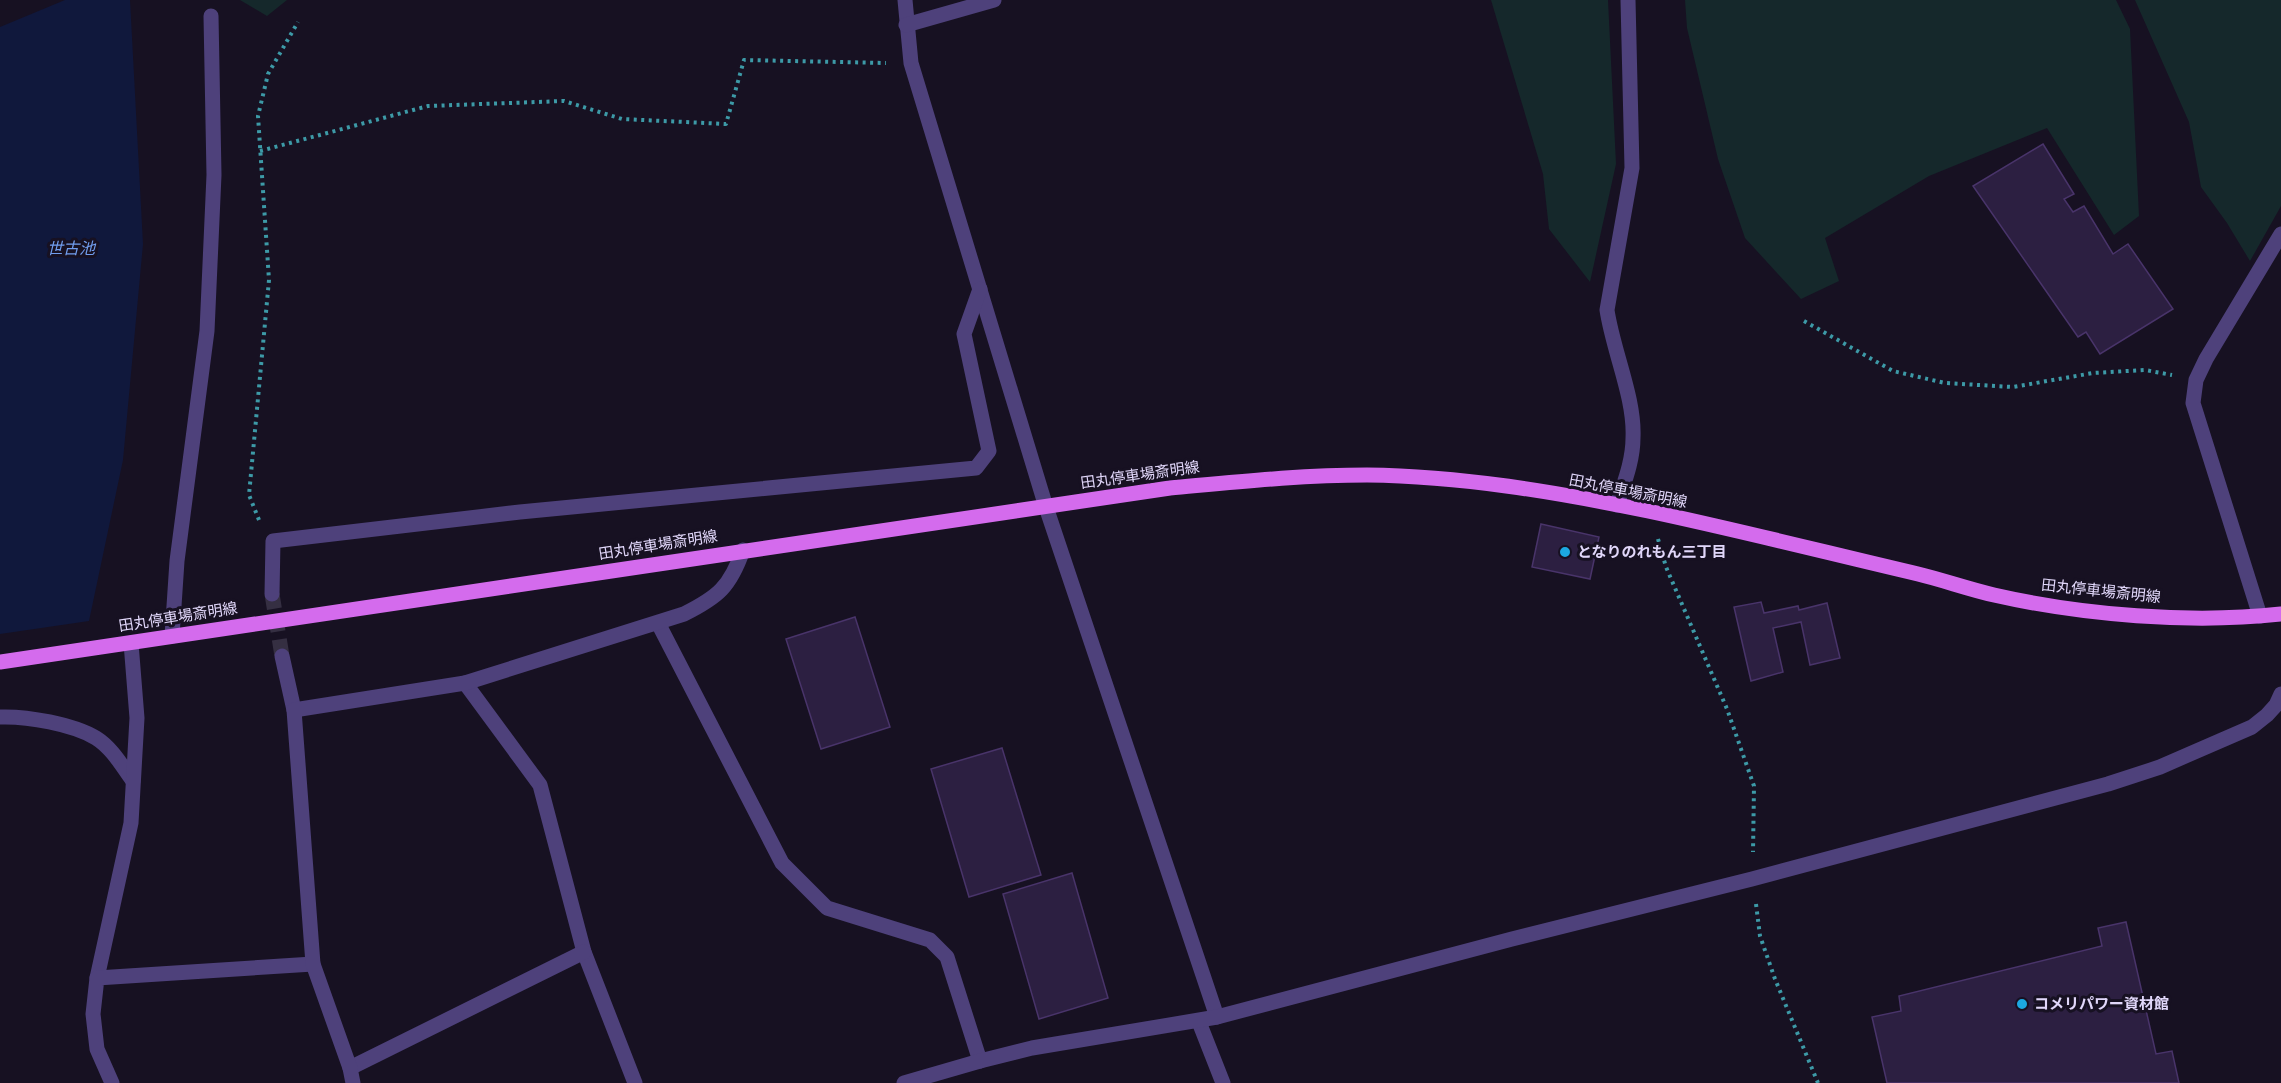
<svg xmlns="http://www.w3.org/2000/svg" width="2281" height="1083" font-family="'Archivo Narrow','Noto Sans JP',sans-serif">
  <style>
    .green { fill: #15282b }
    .water { fill: #10183c }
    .building { fill: #2c1f41; stroke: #49346a; stroke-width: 1.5 }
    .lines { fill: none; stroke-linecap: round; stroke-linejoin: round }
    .minor-tunnel { stroke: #352f42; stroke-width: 15; stroke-dasharray: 15 8; stroke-linecap: butt }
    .path { stroke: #3d9aa7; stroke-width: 4; stroke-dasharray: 3 4.5; stroke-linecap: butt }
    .minor { stroke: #4e417b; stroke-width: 15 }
    .major { stroke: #d46bed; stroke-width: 15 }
    .poi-dot { fill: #1ca8e1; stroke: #171122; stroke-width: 2 }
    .labels { text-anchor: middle; stroke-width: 6; stroke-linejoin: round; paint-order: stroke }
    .street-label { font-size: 15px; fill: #e1d7fa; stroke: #171122 }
    .poi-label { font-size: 15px; font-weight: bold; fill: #e1d7fa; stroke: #171122; text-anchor: start }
    .water-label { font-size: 16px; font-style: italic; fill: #719ded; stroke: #171122 }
  </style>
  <rect width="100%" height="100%" fill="#171122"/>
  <g class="green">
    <polygon points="240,0 287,0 267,16"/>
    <polygon points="1491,0 1608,0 1616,164 1590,282 1549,229 1543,174"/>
    <polygon points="1685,0 2116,0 2130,29 2139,216 2114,235 2047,128 1929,176 1825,238 1839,281 1801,299 1745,238 1718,159 1687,28"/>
    <polygon points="2135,0 2281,0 2281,206 2250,261 2227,223 2201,187 2189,122"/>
  </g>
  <polygon class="water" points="65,0 130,0 143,244 123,460 89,621 0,634 0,27"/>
  <g class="building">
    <polygon points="2043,144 2074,194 2064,199 2073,212 2084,206 2113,254 2128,244 2173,309 2100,354 2086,332 2078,337 1973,186"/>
    <polygon points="1541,524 1599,537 1590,579 1532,567"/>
    <polygon points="1761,602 1764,613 1798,606 1799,610 1827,603 1840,658 1810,665 1801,622 1773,628 1783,672 1751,681 1734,607"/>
    <polygon points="855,617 890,727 821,749 786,639"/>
    <polygon points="1002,748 1041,875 969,897 931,769"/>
    <polygon points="1072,873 1108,998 1039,1019 1003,894"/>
    <polygon points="2126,922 2156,1054 2172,1051 2179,1083 1887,1083 1872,1017 1901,1011 1899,996 2102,946 2098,928"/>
  </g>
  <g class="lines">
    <polyline class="minor-tunnel" points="272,594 282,656"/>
    <g class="path">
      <polyline points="260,151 428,106 564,101 622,119 726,124 744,60 886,63"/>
      <polyline points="1804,321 1893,371 1945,383 2013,387 2093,373 2145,370 2172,375"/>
      <polyline points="259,520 249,495 269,280 258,116 268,74 298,22"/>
      <polyline points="1658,539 1666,567 1727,709 1754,786 1753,852"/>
      <polyline points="1756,904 1760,936 1775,979 1818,1083"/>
    </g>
    <g class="minor">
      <polyline points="905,0 911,63 1046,507 1217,1017"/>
      <polyline points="906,25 994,0"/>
      <path d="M 1617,505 C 1624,483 1633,461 1633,438 C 1635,398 1613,351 1607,310 L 1632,168 L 1628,0"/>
      <polyline points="272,594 273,541 520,512 976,468 989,451 964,334 980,289"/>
      <polyline points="2260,616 2193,403 2196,380 2206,359 2281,234"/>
      <polyline points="658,623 782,863 827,908 930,940 947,957 980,1061"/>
      <polyline points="172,636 177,561 207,331 214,175 211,16"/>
      <polyline points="282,656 294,710"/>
      <polyline points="465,683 540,785 584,952 635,1083"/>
      <path d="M 0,717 C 27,716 73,724 96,738 C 112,748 122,766 133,781"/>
      <polyline points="97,978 131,823 137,718 131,643"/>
      <polyline points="1199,1022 1223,1083"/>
      <polyline points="350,1068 584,952"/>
      <polyline points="112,1083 97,1049 93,1014 97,978 313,964"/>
      <path d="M 353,1083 L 350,1068 L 313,964 L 294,710 L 465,683 L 684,614 C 718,597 730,587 743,550"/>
      <polyline points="904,1083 980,1061 1032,1048 1217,1017 1512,939 1752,879 2108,784 2160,767 2252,727 2267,715 2276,705 2281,694"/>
    </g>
    <path class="major" d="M 0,662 L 1170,488 C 1236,482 1301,475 1367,475 C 1461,476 1556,492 1648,511 C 1738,530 1828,553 1918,574 C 1943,580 1968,589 1994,595 C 2082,615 2191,624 2281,614"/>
  </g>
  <g class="poi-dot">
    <circle cx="1565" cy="552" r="6"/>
    <circle cx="2022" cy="1004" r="6"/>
  </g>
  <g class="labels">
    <g class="street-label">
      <text transform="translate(1140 475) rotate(-8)" y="5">田丸停車場斎明線</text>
      <text transform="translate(1628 491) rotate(11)" y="5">田丸停車場斎明線</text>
      <text transform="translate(658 545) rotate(-9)" y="5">田丸停車場斎明線</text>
      <text transform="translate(2101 591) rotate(6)" y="5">田丸停車場斎明線</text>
      <text transform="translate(178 617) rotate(-9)" y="5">田丸停車場斎明線</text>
    </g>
    <g class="poi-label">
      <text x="1577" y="557">となりのれもん三丁目</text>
      <text x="2034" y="1009">コメリパワー資材館</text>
    </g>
    <g class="water-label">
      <text x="71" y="254">世古池</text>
    </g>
  </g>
</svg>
